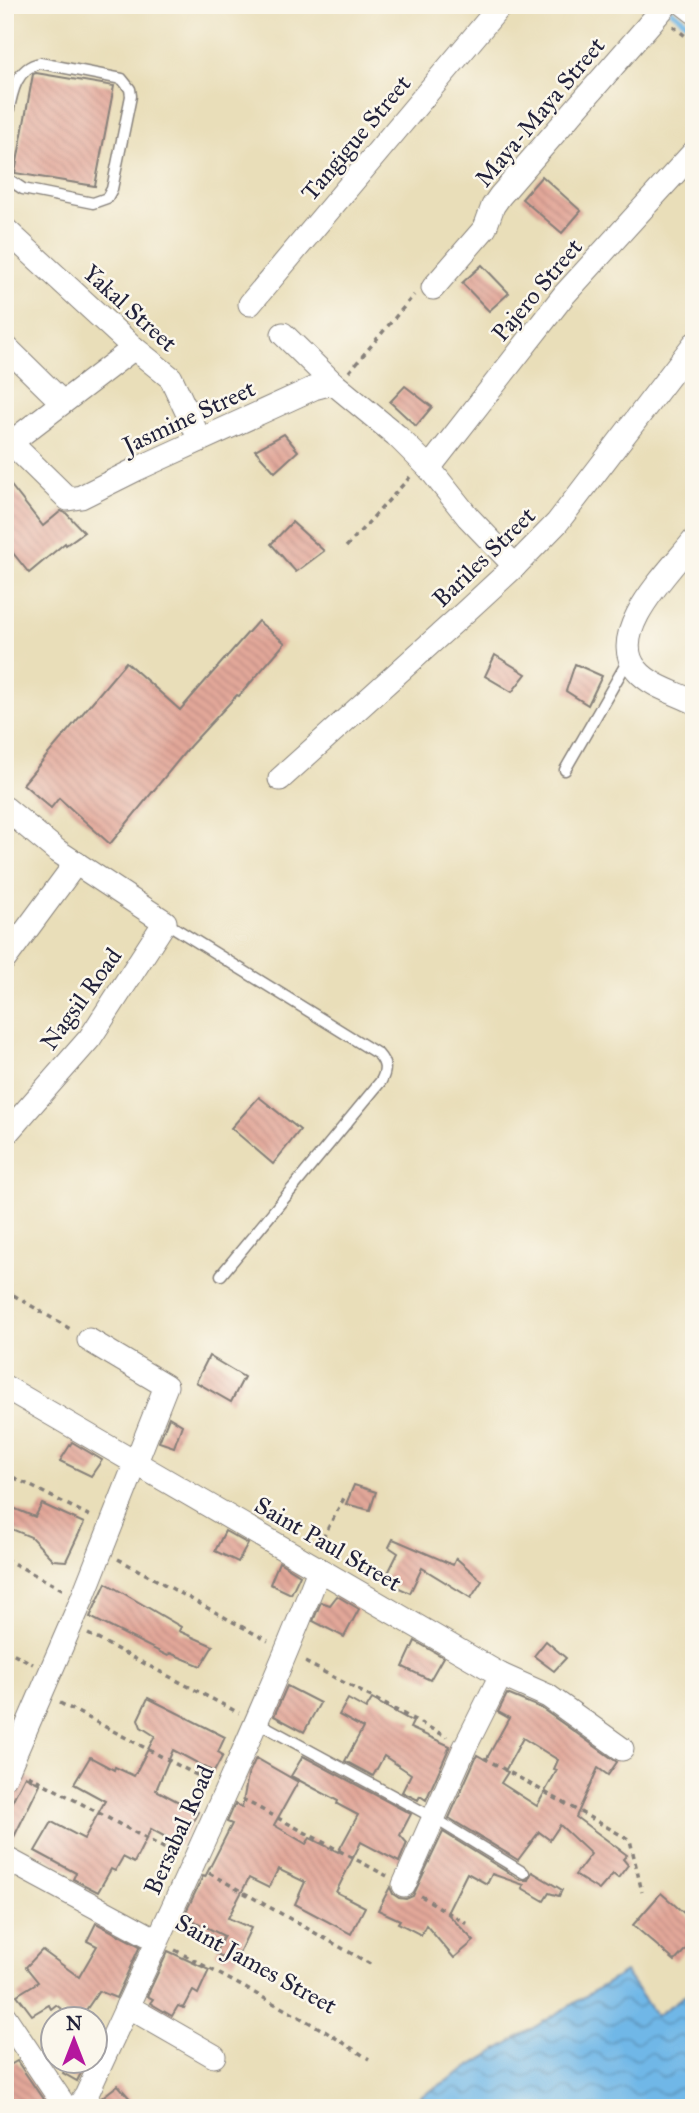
<svg xmlns="http://www.w3.org/2000/svg" width="699" height="2113" font-family="'IM FELL Great Primer',serif">
  <style>
    .water { fill: url(#water-waves); stroke: #496c91; stroke-width: 2 }
    .lines { fill: none; stroke-linecap: round; stroke-linejoin: round }
    .stream { stroke: #70b7e7; stroke-width: 6 }
    .building { fill: url(#building-back-hatch); fill-rule: evenodd }
    .lane-casing { stroke: #86807a; stroke-width: 13 }
    .street-casing { stroke: #86807a; stroke-width: 25 }
    .path { stroke: #86807a; stroke-width: 3.5; stroke-dasharray: 5 5; stroke-linecap: butt }
    .lane { stroke: #fff; stroke-width: 10 }
    .street { stroke: #fff; stroke-width: 23 }
    .labels { text-anchor: middle; stroke-width: 5; stroke-linejoin: round; paint-order: stroke }
    .street-label { font-size: 24px; fill: #22223b; stroke: #fbf7ec }
  </style>
  <defs>
    <pattern id="water-waves" width="16" height="10" patternUnits="userSpaceOnUse" patternTransform="scale(1.75)"><rect width="16" height="10" fill="#70b7e7"/><path d="M0 5q4-4 8 0t8 0" fill="none" stroke="#5c94bc"/></pattern>
    <pattern id="building-back-hatch" width="6" height="6" patternUnits="userSpaceOnUse" patternTransform="scale(1.75)"><rect width="6" height="6" fill="#e2a799"/><path d="M-1 5l2 2M0 0l6 6M5-1l2 2" fill="none" stroke="#c28f85"/></pattern>
  </defs>
  <rect width="100%" height="100%" fill="#fbf7ec"/>
  <filter id="ink" filterUnits="userSpaceOnUse"><feTurbulence type="fractalNoise" baseFrequency=".0143" numOctaves="2"/><feDisplacementMap in="SourceGraphic" scale="14" xChannelSelector="R" yChannelSelector="G"/><feConvolveMatrix kernelMatrix="1 2 1 2 8 2 1 2 1" color-interpolation-filters="sRGB"/></filter>
  <filter id="wash" filterUnits="userSpaceOnUse"><feTurbulence type="fractalNoise" baseFrequency=".00686" numOctaves="4" result="noise"/><feDisplacementMap in="SourceGraphic" scale="28" xChannelSelector="R" yChannelSelector="G"/><feGaussianBlur stdDeviation="1.57" result="paint"/><feColorMatrix in="noise" values="0 0 0 0 0 0 0 0 0 0 0 0 0 0 0 0 0 1.4 0 .05"/><feComposite in="paint" operator="in"/></filter>
  <g filter="url(#wash)">
    <rect width="100%" height="100%" fill="#e9deb9"/>
    <polygon class="water" points="625,1972 656,2016 694,1989 694,2108 402,2108"/>
    <g class="lines">
      <polyline class="stream" points="672,11 694,28"/>
    </g>
    <g id="blocks">
      <g class="building">
        <polygon points="36,73 114,86 95,186 15,173 33,74"/>
        <polygon points="542,176 581,211 562,233 522,199"/>
        <polygon points="482,265 509,293 489,311 462,283"/>
        <polygon points="405,386 432,407 416,426 390,402"/>
        <polygon points="284,434 298,451 275,472 255,450"/>
        <polygon points="5,478 43,526 61,511 66,513 84,532 66,545 65,543 29,573 5,543"/>
        <polygon points="292,522 324,551 296,572 271,544"/>
        <polygon points="258,621 285,643 239,696 237,695 190,746 110,844 59,798 51,808 23,784 126,662 180,710"/>
        <polygon points="495,655 526,674 512,692 485,676"/>
        <polygon points="575,664 602,676 588,705 566,691"/>
        <polygon points="259,1097 300,1130 273,1164 231,1128"/>
        <polygon points="209,1356 244,1377 231,1402 196,1382"/>
        <polygon points="169,1417 182,1425 174,1447 159,1442"/>
        <polygon points="72,1442 102,1460 91,1476 60,1461"/>
        <polygon points="354,1485 376,1492 370,1510 346,1504"/>
        <polygon points="42,1504 84,1523 66,1561 53,1560 31,1537 9,1528 13,1508 35,1517"/>
        <polygon points="225,1531 248,1544 238,1562 215,1551"/>
        <polygon points="393,1539 453,1565 456,1558 482,1581 471,1598 422,1568 410,1593 384,1581 398,1553 389,1547"/>
        <polygon points="279,1562 300,1575 291,1594 270,1584"/>
        <polygon points="106,1583 181,1627 179,1631 213,1646 201,1666 170,1653 168,1656 90,1617"/>
        <polygon points="337,1596 359,1609 344,1637 313,1621 321,1602 330,1605"/>
        <polygon points="415,1641 443,1657 430,1680 403,1667"/>
        <polygon points="546,1641 566,1658 554,1671 534,1656"/>
        <polygon points="287,1686 320,1703 304,1732 274,1716"/>
        <path d="M 507,1694 L 541,1708 L 617,1762 L 608,1775 L 598,1768 L 576,1817 L 627,1855 L 623,1859 L 628,1865 L 618,1878 L 613,1874 L 599,1890 L 575,1875 L 591,1854 L 560,1825 L 550,1840 L 539,1832 L 518,1860 L 449,1818 L 477,1755 L 486,1760 L 509,1718 L 498,1712 ZM 523,1738 L 558,1760 L 554,1769 L 557,1770 L 537,1806 L 501,1783 L 508,1772 L 505,1771 Z"/>
        <polygon points="148,1698 225,1737 218,1752 223,1755 214,1772 173,1750 156,1790 198,1812 180,1845 151,1829 134,1863 123,1857 115,1871 111,1869 98,1892 73,1879 76,1873 35,1851 52,1822 84,1839 105,1801 74,1784 90,1757 114,1770 115,1767 134,1776 155,1736 141,1727 138,1719"/>
        <polygon points="348,1699 366,1709 372,1699 413,1722 410,1728 450,1746 426,1800 420,1796 418,1800 402,1792 411,1774 384,1756 373,1776 345,1761 363,1728 339,1715"/>
        <polygon points="303,1756 411,1814 400,1835 407,1843 399,1862 361,1842 336,1892 365,1907 351,1934 295,1904 305,1882 278,1869 269,1888 249,1878 228,1918 251,1928 234,1963 215,1953 224,1936 184,1916 203,1876 205,1877 232,1824 227,1822 235,1804 242,1808 248,1775 256,1758 298,1782 274,1825 306,1844 310,1838 338,1852 358,1815 337,1804 338,1801 291,1776"/>
        <polygon points="25,1776 40,1784 10,1845 5,1844 5,1815"/>
        <polygon points="443,1832 520,1880 528,1880 532,1872 562,1890 559,1896 549,1893 544,1901 522,1888 524,1885 492,1874 487,1884 467,1873 447,1913 474,1941 454,1958 426,1925 421,1935 398,1923 400,1920 378,1910 390,1887 393,1894 399,1898 406,1899 413,1896"/>
        <polygon points="661,1893 694,1922 694,1940 675,1961 633,1925"/>
        <polygon points="96,1923 140,1946 116,1998 99,1991 80,2019 75,2019 56,2005 51,2009 49,2005 32,2015 17,1995 38,1982 26,1967 42,1950 79,1977 97,1946 87,1941"/>
        <polygon points="168,1951 209,1970 198,1994 193,1991 184,2008 178,2006 172,2016 150,2003 153,1999 147,1996"/>
        <polygon points="17,2061 49,2108 5,2108 5,2065 10,2065"/>
        <polygon points="69,2061 87,2061 77,2081 63,2073"/>
        <polygon points="118,2085 132,2101 124,2108 95,2108 100,2099"/>
      </g>
    </g>
  </g>
  <g filter="url(#ink)">
    <use href="#blocks" fill-opacity="0" stroke="#86807a" stroke-width="2"/>
    <g class="lines">
      <defs>
        <g id="lane">
          <path d="M 5,128 C 11,104 11,69 40,63 L 122,79 L 130,89 L 131,96 L 112,189 L 107,198 L 93,203 L 23,189 L 5,177"/>
          <polyline points="565,770 630,657"/>
          <path d="M 165,922 L 378,1054 C 386,1063 387,1070 381,1081 L 221,1275"/>
          <polyline points="257,1722 434,1818 524,1873"/>
        </g>
        <g id="street">
          <polyline points="685,5 694,12"/>
          <polyline points="5,229 134,348 171,378 200,440"/>
          <polyline points="433,288 485,228 493,206 500,196 666,5"/>
          <polyline points="250,304 501,5"/>
          <polyline points="283,334 333,383 396,435 429,468 468,517 515,566"/>
          <polyline points="5,346 62,402"/>
          <polyline points="11,443 64,495 68,499 81,497 137,469 314,388 333,383"/>
          <polyline points="5,447 134,348"/>
          <polyline points="429,468 564,295 694,152"/>
          <path d="M 694,540 C 672,569 604,633 637,670 C 650,686 676,693 694,702"/>
          <polyline points="280,779 463,614 515,566 557,523 694,344"/>
          <polyline points="5,808 56,850 165,922 90,1038 5,1135"/>
          <polyline points="5,959 76,863"/>
          <polyline points="5,1387 501,1675 548,1696 622,1749"/>
          <polyline points="5,1777 82,1599 166,1386 89,1340"/>
          <polyline points="5,1858 157,1940"/>
          <polyline points="404,1885 465,1747 501,1675"/>
          <polyline points="127,2006 214,2056"/>
          <polyline points="5,2017 66,2108"/>
          <path d="M 77,2108 L 86,2096 C 166,1921 249,1749 319,1570"/>
        </g>
      </defs>
      <use href="#lane" class="lane-casing"/>
      <use href="#street" class="street-casing"/>
      <g class="path">
        <polyline points="673,26 694,43"/>
        <polyline points="349,372 414,295"/>
        <polyline points="346,547 410,477"/>
        <polyline points="5,1290 72,1330"/>
        <polyline points="5,1473 92,1517"/>
        <polyline points="318,1547 344,1498"/>
        <polyline points="5,1559 64,1590"/>
        <polyline points="118,1559 268,1641"/>
        <polyline points="88,1634 239,1713"/>
        <polyline points="5,1649 33,1664"/>
        <polyline points="305,1662 447,1737"/>
        <polyline points="60,1703 208,1781"/>
        <polyline points="484,1758 630,1840 642,1892"/>
        <polyline points="28,1775 175,1854"/>
        <polyline points="242,1799 387,1876"/>
        <polyline points="209,1873 372,1965"/>
        <polyline points="421,1896 467,1924"/>
        <polyline points="175,1950 323,2030 369,2059"/>
      </g>
      <use href="#lane" class="lane"/>
      <use href="#street" class="street"/>
    </g>
  </g>
  <g class="labels">
    <g class="street-label">
      <text transform="translate(540 112) rotate(-50)" y="8">Maya-Maya Street</text>
      <text transform="translate(356 138) rotate(-50)" y="8">Tangigue Street</text>
      <text transform="translate(537 290) rotate(-50)" y="8">Pajero Street</text>
      <text transform="translate(130 308) rotate(42)" y="8">Yakal Street</text>
      <text transform="translate(189 417) rotate(-25)" y="8">Jasmine Street</text>
      <text transform="translate(484 557) rotate(-44)" y="8">Bariles Street</text>
      <text transform="translate(81 999) rotate(-54)" y="8">Nagsil Road</text>
      <text transform="translate(328 1544) rotate(30)" y="8">Saint Paul Street</text>
      <text transform="translate(179 1830) rotate(-66)" y="8">Bersabal Road</text>
      <text transform="translate(256 1964) rotate(29)" y="8">Saint James Street</text>
    </g>
  </g>
  <rect width="699" height="2113" fill="none" stroke="#fbf7ec" stroke-width="28"/>
  <g transform="translate(74 2040)"><circle r="33" fill="#fbf7ec" stroke="#a4a2a5" stroke-width="2"/>
  <path d="M0-5L12 26L0 18L-12 26Z" fill="#b5179e"/>
  <text y="-10" font-size="19" font-weight="bold" text-anchor="middle" fill="#22223b">N</text>
  </g>
</svg>
